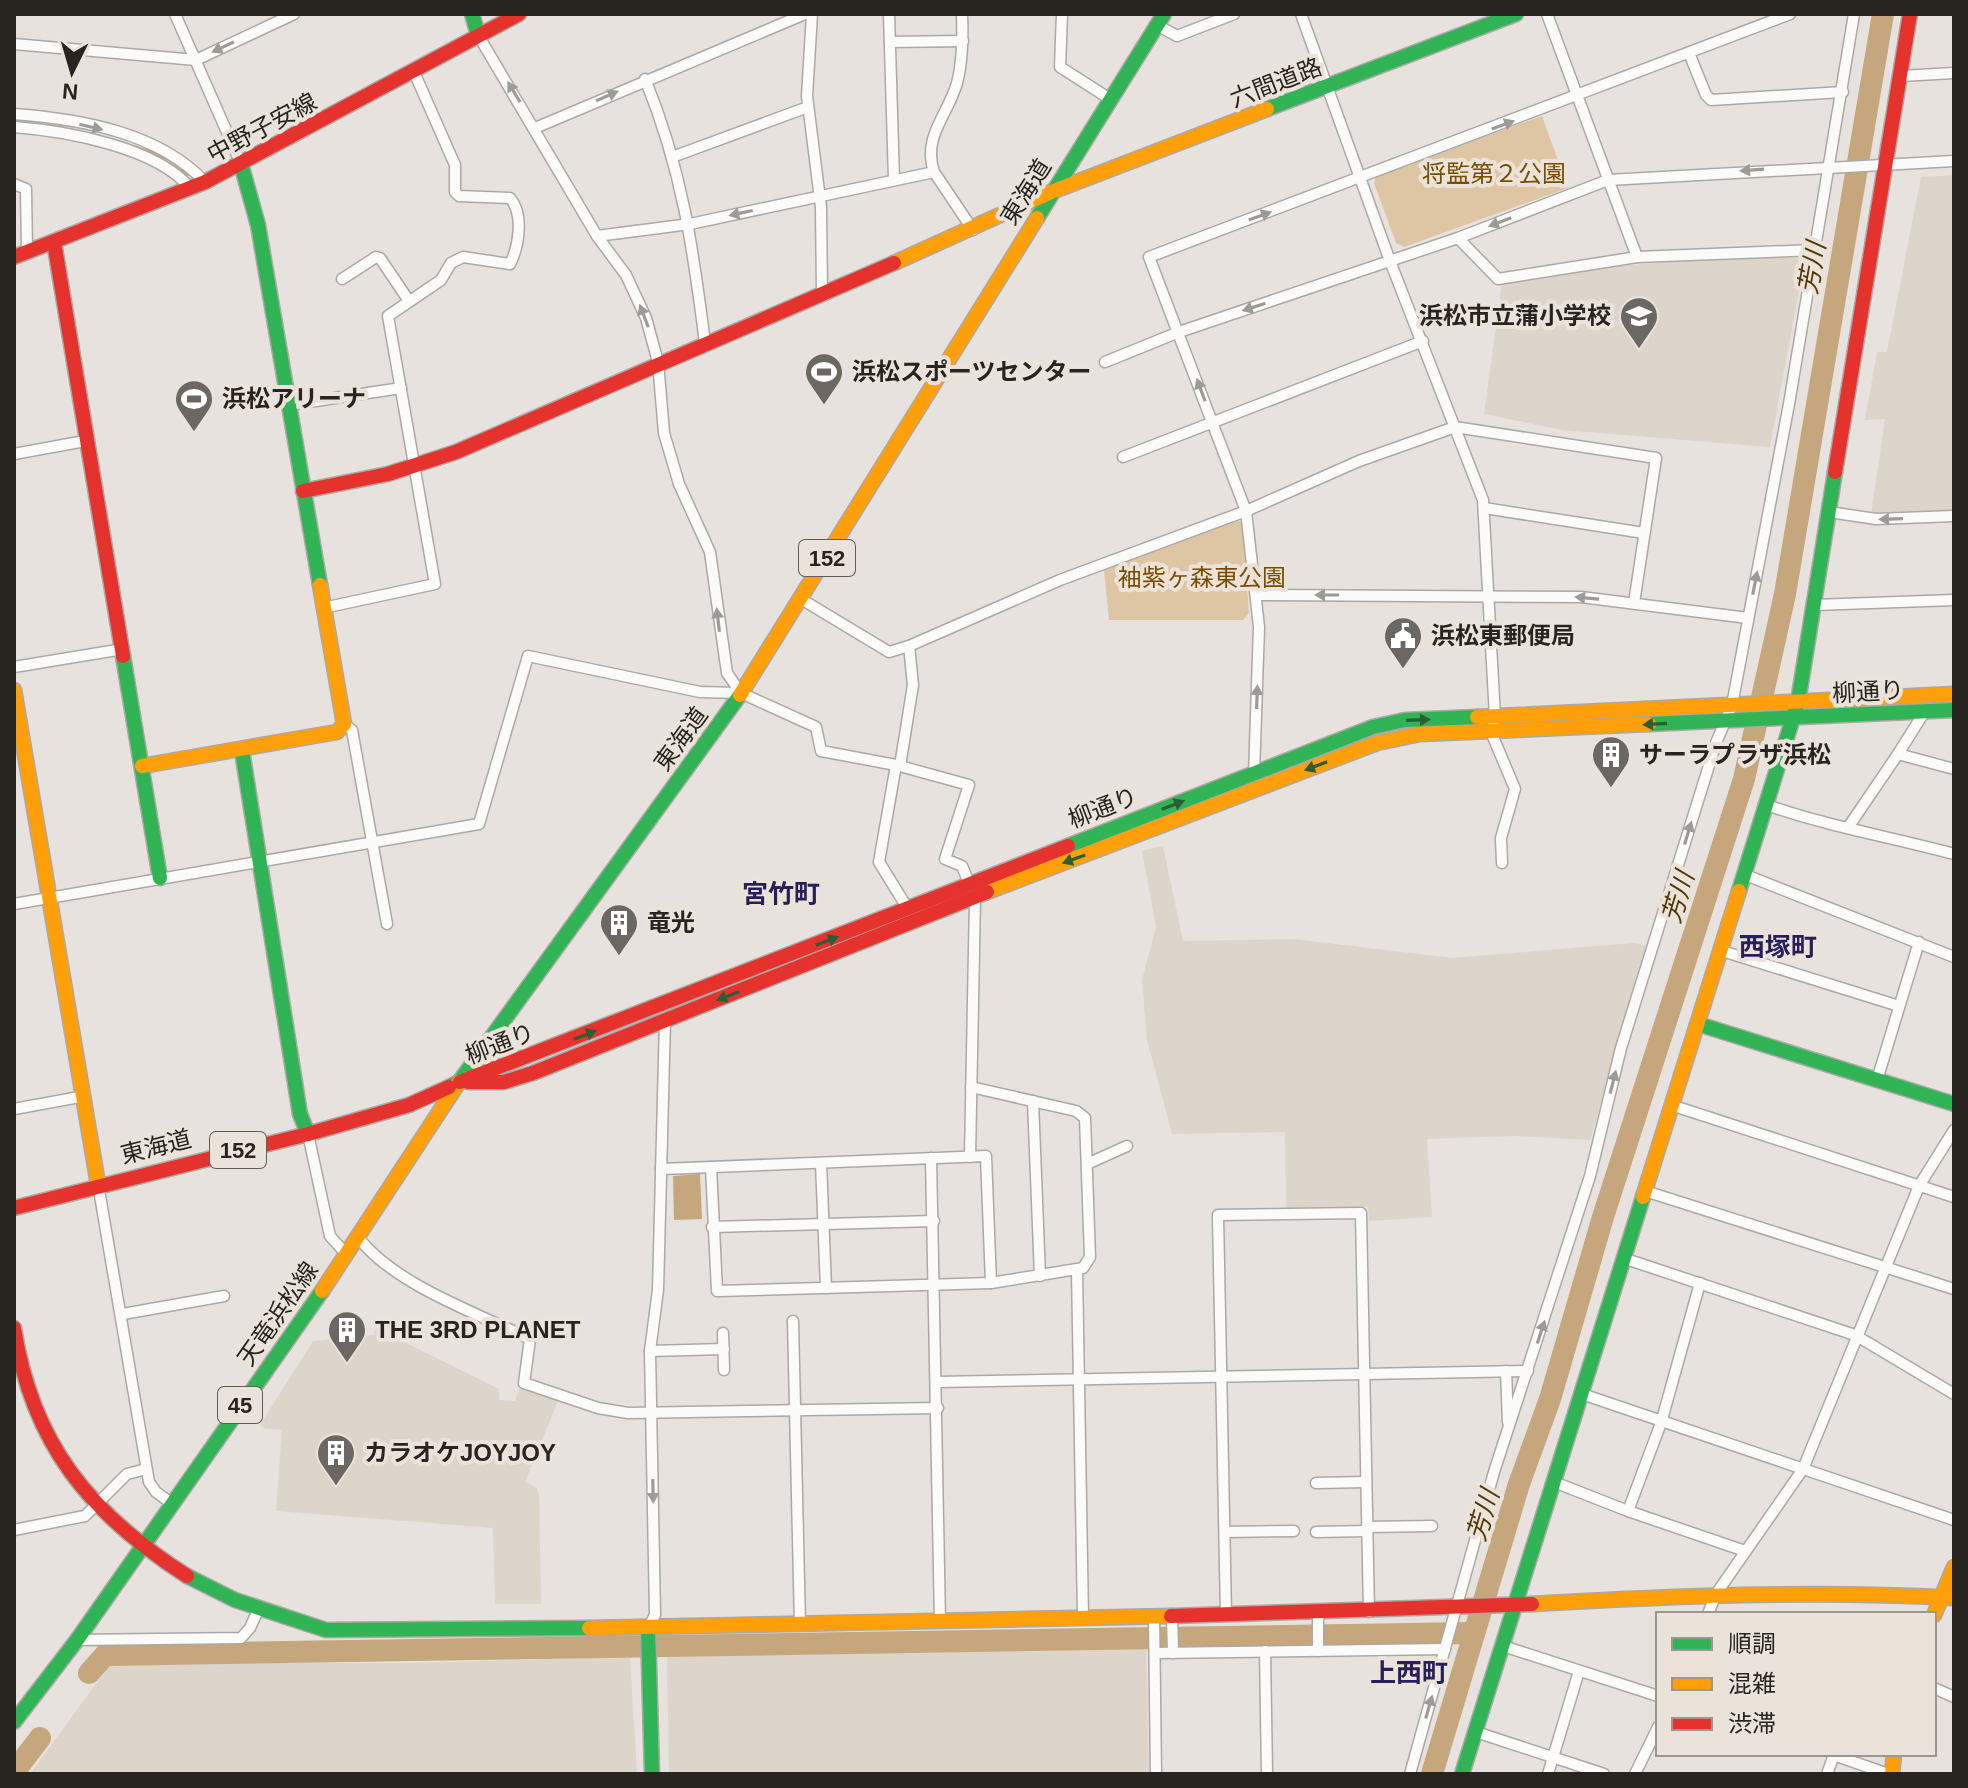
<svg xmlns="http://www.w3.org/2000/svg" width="1968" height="1788" font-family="Helvetica,'Noto Sans JP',sans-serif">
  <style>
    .built { fill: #ddd5ca }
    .green { fill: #dec5a4 }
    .water { fill: #c6a67d }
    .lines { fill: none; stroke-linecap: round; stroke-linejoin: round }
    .stream { stroke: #c6a67d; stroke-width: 4 }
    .river { stroke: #c6a67d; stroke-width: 22 }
    .street-casing { stroke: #aca8a4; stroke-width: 13 }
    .fast-casing { stroke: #aca8a4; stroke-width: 17 }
    .slow-casing { stroke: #aca8a4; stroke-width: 17 }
    .jam-casing { stroke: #aca8a4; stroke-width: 17 }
    .street { stroke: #fbfbfa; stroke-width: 10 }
    .fast { stroke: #30b455; stroke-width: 14 }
    .slow { stroke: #ff9f0a; stroke-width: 14 }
    .jam { stroke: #e5322d; stroke-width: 14 }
    .oneway { fill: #9c9b98 }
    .oneway2 { fill: #2b5e36 }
    .labels { text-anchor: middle; stroke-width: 8; stroke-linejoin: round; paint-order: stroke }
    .shield { fill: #ebe3d9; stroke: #625e58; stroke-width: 2 }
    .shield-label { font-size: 22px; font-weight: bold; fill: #282521 }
    .street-label { font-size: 24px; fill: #282521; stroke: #ebe3d9 }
    .park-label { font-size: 24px; fill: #774d01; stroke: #ebe3d9 }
    .poi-label { font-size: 24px; font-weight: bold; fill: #282521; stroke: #ebe3d9; text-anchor: start }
    .water-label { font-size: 26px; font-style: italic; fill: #543707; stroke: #ebe3d9 }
    .neighbourhood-label { font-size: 26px; font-weight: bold; fill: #261f59; stroke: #ebe3d9 }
  </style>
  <rect width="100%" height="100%" fill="#e7e2dd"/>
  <g class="built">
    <polygon points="1954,175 1954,511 1871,515 1885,419 1865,420 1877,352 1887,352 1921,177"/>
    <polygon points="1717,257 1805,258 1770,447 1562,430 1484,414 1502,283 1579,270"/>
    <polygon points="1163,846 1183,941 1293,939 1453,958 1634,943 1649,946 1590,1140 1516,1136 1427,1139 1432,1217 1369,1221 1368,1207 1286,1208 1285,1132 1172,1134 1147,1040 1142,980 1156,927 1142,851"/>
    <polygon points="376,1328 499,1389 499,1400 515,1401 520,1388 558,1401 525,1482 537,1488 539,1494 541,1604 495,1604 493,1528 276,1511 282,1430 265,1429 260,1425 313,1341 374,1335"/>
    <polygon points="1146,1648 1149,1774 669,1774 667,1656"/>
    <polygon points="630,1657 637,1774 30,1774 111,1663 413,1663"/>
  </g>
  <g class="green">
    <polygon points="1542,116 1568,188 1404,247 1396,243 1374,183 1377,175"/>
    <polygon points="1237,519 1242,524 1249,613 1243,620 1109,620 1104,570"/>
  </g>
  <polygon class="water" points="700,1174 702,1219 674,1220 673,1176"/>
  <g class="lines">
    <g class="stream">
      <polyline points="14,122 63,128"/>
      <polyline points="118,142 167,158 188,174"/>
    </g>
    <g class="river">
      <polyline points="89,1673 105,1655 1473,1633"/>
      <polyline points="14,1772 40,1738"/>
      <polyline points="1432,1774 1519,1484 1550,1399 1603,1217 1744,779 1785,594 1883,14"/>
    </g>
    <defs>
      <g id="street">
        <polyline points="175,14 241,164"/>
        <polyline points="812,14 807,96 821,207 822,293"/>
        <polyline points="889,14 894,180"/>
        <polyline points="1062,14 1060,67 1110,99"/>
        <polyline points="1301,14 1390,261 1483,500 1495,717 1491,732 1515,789 1501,838 1502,863"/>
        <polyline points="1547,14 1637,257"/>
        <polyline points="1157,25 1177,36 1234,14"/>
        <polyline points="478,35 597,236 626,275 646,318 658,362 664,433 679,484 710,552 727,673 741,693 816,727 821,751 896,765 969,785 945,859 962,866 975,898 970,1157"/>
        <polyline points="890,42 963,41"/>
        <polyline points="14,44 196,60 294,14"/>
        <polyline points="1689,53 1706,95 1711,100 1843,92"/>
        <polyline points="1901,76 1954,73"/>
        <path d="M 645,79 C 682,169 693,248 705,343"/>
        <path d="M 14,114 C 80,119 158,132 205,182"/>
        <path d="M 14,127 C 66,131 157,147 191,189"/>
        <polyline points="535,128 805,14"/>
        <polyline points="675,156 808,107"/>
        <path d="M 934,172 C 922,137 948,115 957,83 C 963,60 963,37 962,14"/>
        <polyline points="14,184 26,189 27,252"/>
        <polyline points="597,236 690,224 934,172 973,230"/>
        <polyline points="1458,238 1498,279 1637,257 1815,250"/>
        <polyline points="342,279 376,257 380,258 409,301"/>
        <polyline points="1105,362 1179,332 1458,238 1608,180 1954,161"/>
        <polyline points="289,405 401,388"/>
        <polyline points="14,454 85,441"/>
        <polyline points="1123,457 1423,341"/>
        <polyline points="1484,508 1644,533"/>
        <polyline points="1829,512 1876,519 1954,516"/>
        <polyline points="1258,595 1581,597 1748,618"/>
        <polyline points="801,599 889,652 909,646 1060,580 1246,511 1359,461 1455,427 1656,458 1634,603"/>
        <polyline points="1814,605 1954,600"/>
        <path d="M 323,608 L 435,584 L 388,316 L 441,280 L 451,263 L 463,257 L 510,264 C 519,246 524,214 510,198 L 459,196 L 455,192 L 455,165 L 414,72"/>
        <polyline points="14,667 123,649"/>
        <polyline points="1925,711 1898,754 1954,769"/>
        <polyline points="344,724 352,730 387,924"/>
        <polyline points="896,765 879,862 908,909"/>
        <polyline points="900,766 913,685 909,646"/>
        <polyline points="1254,774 1259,627 1246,511 1149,257 1790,14"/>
        <path d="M 1764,804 C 1826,826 1891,837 1954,854"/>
        <polyline points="1849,826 1898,754"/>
        <polyline points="1743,874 1954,957"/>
        <polyline points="14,904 479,824 528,656 700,692 739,693"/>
        <polyline points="1719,950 1899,1006"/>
        <polyline points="1877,1080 1919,942"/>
        <polyline points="1033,1101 1040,1276"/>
        <polyline points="1671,1105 1954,1197"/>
        <polyline points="14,1109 85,1096"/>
        <polyline points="308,1134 330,1236 347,1255"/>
        <polyline points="931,1158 940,1621"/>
        <polyline points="821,1163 826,1288"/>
        <polyline points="1087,1164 1127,1146"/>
        <polyline points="711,1167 717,1291 991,1283 1083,1268 1090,1257 1085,1118 1076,1111 971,1087"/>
        <polyline points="661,1169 986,1156 991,1283"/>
        <polyline points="98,1184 149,1482 156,1492 171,1503"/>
        <polyline points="1645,1191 1954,1289"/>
        <polyline points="712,1227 934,1221"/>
        <path d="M 358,1237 C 393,1284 477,1313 530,1339 L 524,1383 L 598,1408 L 628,1413 L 938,1408"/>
        <polyline points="1626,1259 1855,1335 1954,1394"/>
        <polyline points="1077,1270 1083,1618"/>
        <polyline points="123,1314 224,1296"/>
        <polyline points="793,1321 800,1625"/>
        <polyline points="723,1333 724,1370"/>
        <polyline points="650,1351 724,1349"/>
        <polyline points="1506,1371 1508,1422"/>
        <polyline points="937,1382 1528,1371"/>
        <polyline points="1582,1394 1954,1520"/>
        <polyline points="1554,1482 1628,1511 1661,1423 1700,1283"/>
        <polyline points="1316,1483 1366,1482"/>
        <polyline points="1628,1511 1745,1551"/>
        <polyline points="1367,1527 1432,1526"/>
        <polyline points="14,1530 85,1516 127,1474 146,1469"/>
        <polyline points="1225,1532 1294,1531"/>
        <polyline points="1316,1532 1367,1531"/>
        <polyline points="1318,1613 1318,1651"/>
        <polyline points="1708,1614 1716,1594 1803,1469 1919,1186 1954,1130"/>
        <polyline points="1226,1615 1218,1215 1361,1213 1369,1612"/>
        <polyline points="1172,1616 1173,1653"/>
        <polyline points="1154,1617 1156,1774"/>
        <polyline points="648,1628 655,1615 650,1351 658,1290 665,1020"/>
        <polyline points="77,1640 241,1638 250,1628 258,1610"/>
        <polyline points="1503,1646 1658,1696"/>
        <polyline points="1265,1651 1267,1774"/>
        <polyline points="1155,1653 1445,1649"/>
        <polyline points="1934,1688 1954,1697"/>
        <polyline points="1476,1732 1604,1774"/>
        <polyline points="1831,1754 1888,1774"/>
        <polyline points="1410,1774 1494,1472 1590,1176 1621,1048 1716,743 1732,705 1789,404 1854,14"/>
        <polyline points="1548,1774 1579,1671"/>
        <polyline points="1635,1774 1658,1727"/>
        <polyline points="1827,1774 1834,1755"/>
      </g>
      <g id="fast">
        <polyline points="472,14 478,35"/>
        <polyline points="1267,109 1516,14"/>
        <polyline points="241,164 258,225 320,585"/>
        <polyline points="1037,218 1164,14"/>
        <polyline points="123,656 160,878"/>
        <polyline points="1649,724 1954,710"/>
        <polyline points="242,751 300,1114 308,1134"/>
        <polyline points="1068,846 1373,727 1405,720 1477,717"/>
        <polyline points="1739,891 1798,702 1835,472"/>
        <polyline points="1698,1024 1954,1104"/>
        <polyline points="449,1087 459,1082 740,695"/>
        <polyline points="187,1576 235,1600 326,1630 589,1628"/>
        <polyline points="648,1628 652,1774"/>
        <polyline points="14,1722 77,1640 322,1291"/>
        <polyline points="1462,1774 1643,1197"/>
      </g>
      <g id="slow">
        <polyline points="894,263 1051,192 1267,109"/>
        <polyline points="14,690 98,1184"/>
        <polyline points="740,695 1037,218"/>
        <polyline points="1477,717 1954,694"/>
        <polyline points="142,766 337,732 344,724 320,585"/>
        <polyline points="987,892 1377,743 1420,734 1649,724"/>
        <polyline points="1643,1197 1739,891"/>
        <polyline points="322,1291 459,1082"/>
        <path d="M 1532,1604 C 1673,1596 1813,1590 1954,1598"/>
        <polyline points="1934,1615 1954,1567"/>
        <polyline points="589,1628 1171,1616"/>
        <polyline points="1892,1774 1894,1754"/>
      </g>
      <g id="jam">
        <polyline points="54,242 123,656"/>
        <polyline points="14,257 205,182 519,14"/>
        <polyline points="1835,472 1910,14"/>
        <polyline points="303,491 388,474 456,452 894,263"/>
        <polyline points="460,1082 1068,846"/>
        <polyline points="468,1082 504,1082 533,1073 987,892"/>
        <polyline points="14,1208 308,1134 409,1105 449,1087"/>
        <path d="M 14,1328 C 32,1444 90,1514 187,1576"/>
        <polyline points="1171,1616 1532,1604"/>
      </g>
    </defs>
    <use href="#street" class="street-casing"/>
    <use href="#fast" class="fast-casing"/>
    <use href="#slow" class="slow-casing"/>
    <use href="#jam" class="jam-casing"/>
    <use href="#street" class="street"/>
    <use href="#fast" class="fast"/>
    <use href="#slow" class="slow"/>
    <use href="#jam" class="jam"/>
  </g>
  <defs><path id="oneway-solid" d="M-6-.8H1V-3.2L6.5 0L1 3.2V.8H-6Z" transform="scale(2)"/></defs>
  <g class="oneway">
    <use href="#oneway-solid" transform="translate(223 47) rotate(155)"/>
    <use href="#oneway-solid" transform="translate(514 92) rotate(-121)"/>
    <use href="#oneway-solid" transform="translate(607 96) rotate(-24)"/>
    <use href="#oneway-solid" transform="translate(1503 125) rotate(-20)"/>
    <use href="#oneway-solid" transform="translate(91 127) rotate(13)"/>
    <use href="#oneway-solid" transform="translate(1752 170) rotate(176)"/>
    <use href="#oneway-solid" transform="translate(741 213) rotate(168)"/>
    <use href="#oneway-solid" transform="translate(1260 216) rotate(-20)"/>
    <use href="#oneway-solid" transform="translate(1500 222) rotate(159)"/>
    <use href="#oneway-solid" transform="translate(1254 307) rotate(162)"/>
    <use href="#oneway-solid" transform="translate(644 316) rotate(-111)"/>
    <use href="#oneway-solid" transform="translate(1201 390) rotate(-110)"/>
    <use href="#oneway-solid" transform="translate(1891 519) rotate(178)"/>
    <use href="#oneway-solid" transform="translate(1755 583) rotate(-79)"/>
    <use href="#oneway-solid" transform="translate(1327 595) rotate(180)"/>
    <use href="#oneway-solid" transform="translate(1587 598) rotate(-175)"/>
    <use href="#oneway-solid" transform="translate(718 620) rotate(-97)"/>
    <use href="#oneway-solid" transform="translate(1257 697) rotate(-88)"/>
    <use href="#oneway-solid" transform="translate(1688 833) rotate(-73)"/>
    <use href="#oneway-solid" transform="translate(1613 1082) rotate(-76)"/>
    <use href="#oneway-solid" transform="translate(1541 1332) rotate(-72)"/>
    <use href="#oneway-solid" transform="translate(653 1491) rotate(89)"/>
    <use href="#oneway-solid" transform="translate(1429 1707) rotate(-74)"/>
  </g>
  <g class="oneway2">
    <use href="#oneway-solid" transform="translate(1418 720) rotate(-2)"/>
    <use href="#oneway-solid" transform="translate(1655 724) rotate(177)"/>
    <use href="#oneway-solid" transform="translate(1316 766) rotate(159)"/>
    <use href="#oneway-solid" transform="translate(1173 805) rotate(-21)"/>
    <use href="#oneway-solid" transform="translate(1074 859) rotate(160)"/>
    <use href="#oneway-solid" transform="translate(827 941) rotate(-21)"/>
    <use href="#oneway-solid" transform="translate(728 996) rotate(159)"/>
    <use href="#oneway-solid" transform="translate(585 1035) rotate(-21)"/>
  </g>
  <defs>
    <symbol id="school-pin" viewBox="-11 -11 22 30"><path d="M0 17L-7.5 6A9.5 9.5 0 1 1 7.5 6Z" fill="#6b6763" stroke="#ebe3d9"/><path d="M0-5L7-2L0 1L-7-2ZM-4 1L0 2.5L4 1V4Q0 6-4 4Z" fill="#fff"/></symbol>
    <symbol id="stadium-pin" viewBox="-11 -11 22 30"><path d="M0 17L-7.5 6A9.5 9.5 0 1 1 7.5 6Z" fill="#6b6763" stroke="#ebe3d9"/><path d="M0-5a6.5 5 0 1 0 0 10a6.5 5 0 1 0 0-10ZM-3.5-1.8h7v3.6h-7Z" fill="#fff"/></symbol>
    <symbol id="civic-pin" viewBox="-11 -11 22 30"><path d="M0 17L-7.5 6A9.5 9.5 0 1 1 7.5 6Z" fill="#6b6763" stroke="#ebe3d9"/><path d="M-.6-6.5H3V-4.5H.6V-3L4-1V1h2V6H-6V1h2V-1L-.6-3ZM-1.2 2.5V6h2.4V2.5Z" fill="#fff"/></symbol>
    <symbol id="building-pin" viewBox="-11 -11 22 30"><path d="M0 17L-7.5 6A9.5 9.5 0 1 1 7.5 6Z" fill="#6b6763" stroke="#ebe3d9"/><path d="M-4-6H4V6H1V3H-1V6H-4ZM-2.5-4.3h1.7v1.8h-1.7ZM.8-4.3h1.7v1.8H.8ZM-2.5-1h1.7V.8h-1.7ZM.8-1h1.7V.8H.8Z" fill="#fff"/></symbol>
  </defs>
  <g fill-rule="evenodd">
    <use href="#school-pin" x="1617" y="294" width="44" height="60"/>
    <use href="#stadium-pin" x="802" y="350" width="44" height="60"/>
    <use href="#stadium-pin" x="172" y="377" width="44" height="60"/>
    <use href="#civic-pin" x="1381" y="614" width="44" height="60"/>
    <use href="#building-pin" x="1589" y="733" width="44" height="60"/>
    <use href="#building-pin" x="597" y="901" width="44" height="60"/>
    <use href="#building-pin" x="325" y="1308" width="44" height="60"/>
    <use href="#building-pin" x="314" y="1431" width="44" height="60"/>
  </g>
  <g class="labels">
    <g class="shield">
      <rect x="799" y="540" width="56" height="36" rx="6"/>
      <rect x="210" y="1132" width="56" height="36" rx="6"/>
      <rect x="218" y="1387" width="44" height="36" rx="6"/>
    </g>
    <g class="shield-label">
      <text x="827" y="566">152</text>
      <text x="238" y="1158">152</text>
      <text x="240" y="1413">45</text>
    </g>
    <g class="street-label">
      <text transform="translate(1276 83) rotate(-21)" y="8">六間道路</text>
      <text transform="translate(262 128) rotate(-28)" y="8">中野子安線</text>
      <text transform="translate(1026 192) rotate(-58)" y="8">東海道</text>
      <text transform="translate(1868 692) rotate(-3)" y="8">柳通り</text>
      <text transform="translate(681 739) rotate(-54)" y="8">東海道</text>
      <text transform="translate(1103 808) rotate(-21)" y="8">柳通り</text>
      <text transform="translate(500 1044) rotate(-21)" y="8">柳通り</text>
      <text transform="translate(156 1147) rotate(-14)" y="8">東海道</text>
      <text transform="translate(278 1314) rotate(-55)" y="8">天竜浜松線</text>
    </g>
    <g class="park-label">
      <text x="1494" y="182">将監第２公園</text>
      <text x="1202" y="586">袖紫ヶ森東公園</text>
    </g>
    <g class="poi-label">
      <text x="1611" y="324" text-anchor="end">浜松市立蒲小学校</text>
      <text x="852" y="380">浜松スポーツセンター</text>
      <text x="222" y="407">浜松アリーナ</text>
      <text x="1431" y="644">浜松東郵便局</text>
      <text x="1639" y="763">サーラプラザ浜松</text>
      <text x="647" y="931">竜光</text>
      <text x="375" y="1338">THE 3RD PLANET</text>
      <text x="364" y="1461">カラオケJOYJOY</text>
    </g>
    <g class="water-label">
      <text transform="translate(1812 268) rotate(-80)" y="9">芳川</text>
      <text transform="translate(1678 897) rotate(-73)" y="9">芳川</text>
      <text transform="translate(1483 1515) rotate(-73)" y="9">芳川</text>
    </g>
    <g class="neighbourhood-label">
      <text x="781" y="903">宮竹町</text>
      <text x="1778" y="956">西塚町</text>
      <text x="1409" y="1682">上西町</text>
    </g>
  </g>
  <rect width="1968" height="1788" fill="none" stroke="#282521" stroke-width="32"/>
  <rect x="1656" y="1612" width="280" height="144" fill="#ebe3d9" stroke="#9d978f" stroke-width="2"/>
  <rect x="1672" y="1638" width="40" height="12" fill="#30b455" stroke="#9d978f" stroke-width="2"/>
  <text x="1728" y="1652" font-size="24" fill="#282521">順調</text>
  <rect x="1672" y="1678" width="40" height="12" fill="#ff9f0a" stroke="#9d978f" stroke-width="2"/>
  <text x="1728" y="1692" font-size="24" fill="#282521">混雑</text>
  <rect x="1672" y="1718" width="40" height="12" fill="#e5322d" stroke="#9d978f" stroke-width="2"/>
  <text x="1728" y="1732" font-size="24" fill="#282521">渋滞</text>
  <g transform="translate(72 72) rotate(185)" stroke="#ebe3d9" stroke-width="6" paint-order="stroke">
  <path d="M0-6L14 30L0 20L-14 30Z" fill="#282521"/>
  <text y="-12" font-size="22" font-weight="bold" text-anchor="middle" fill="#282521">N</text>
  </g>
</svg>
